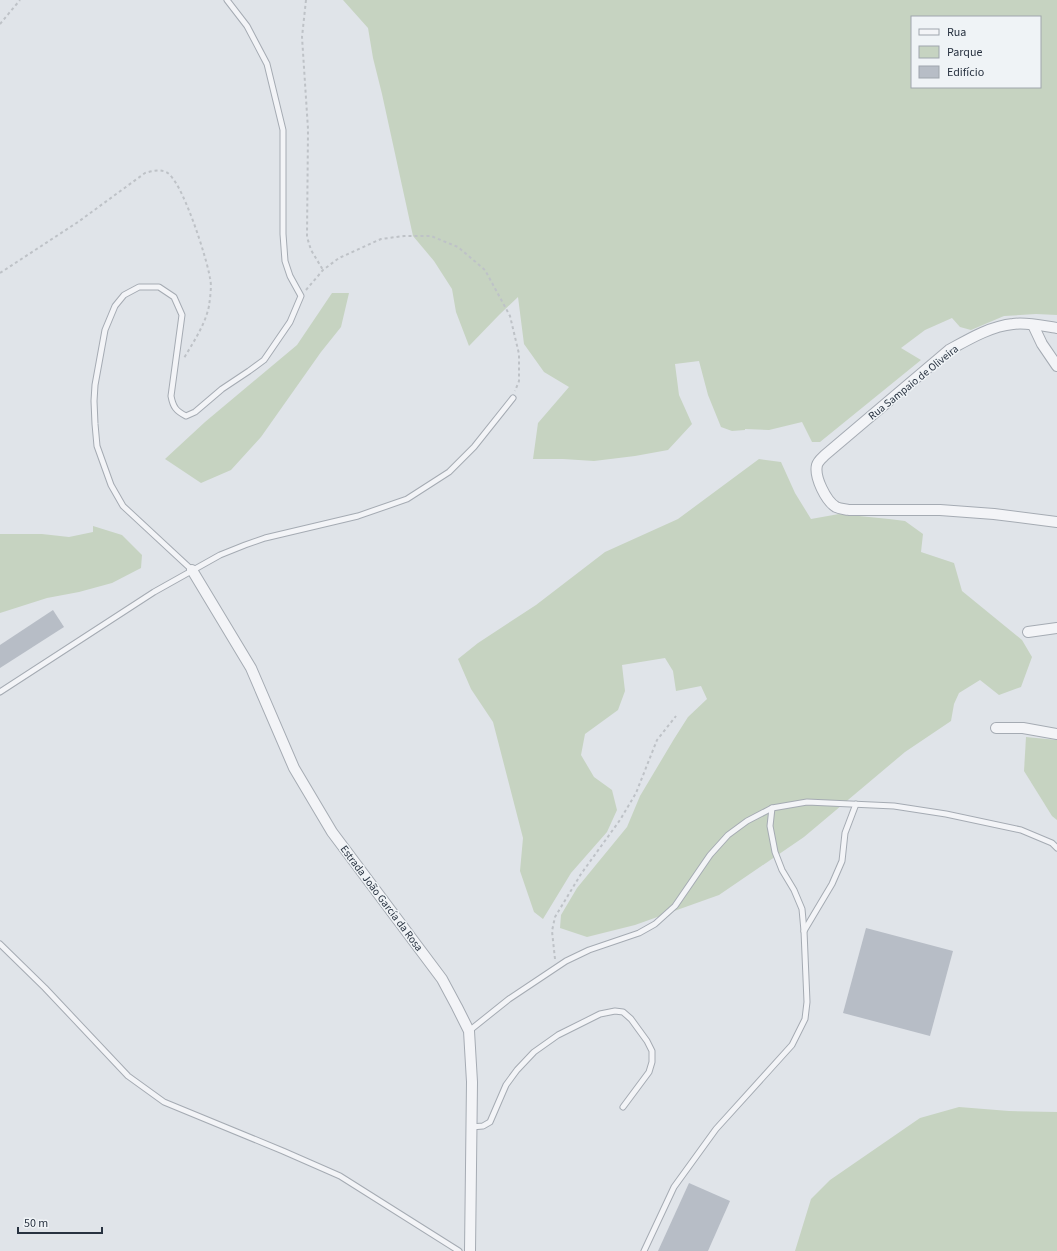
<svg xmlns="http://www.w3.org/2000/svg" width="1057" height="1251" font-family="'Source Sans 3',sans-serif">
  <style>
    .green { fill: #c6d3c1; fill-rule: evenodd }
    .building { fill: #b7bdc6 }
    .lines { fill: none; stroke-linecap: round; stroke-linejoin: round }
    .service-casing { stroke: #a5abb3; stroke-width: 7 }
    .minor-casing { stroke: #a5abb3; stroke-width: 12 }
    .path { stroke: #bec2c7; stroke-width: 2; stroke-dasharray: 3 3; stroke-linecap: butt }
    .service { stroke: #f3f4f7; stroke-width: 5 }
    .minor { stroke: #f3f4f7; stroke-width: 10 }
    .labels { text-anchor: middle; stroke-width: 3; stroke-linejoin: round; paint-order: stroke }
    .street-label { font-size: 11px; fill: #283240; stroke: #eff3f6 }
  </style>
  <rect width="100%" height="100%" fill="#e0e4e9"/>
  <g class="green">
    <path d="M 343,0 L 1057,0 L 1057,315 L 1036,314 L 1004,316 L 971,330 L 960,327 L 952,318 L 925,330 L 901,348 L 921,360 L 820,442 L 812,442 L 802,422 L 769,430 L 745,429 L 745,430 L 732,431 L 721,427 L 708,395 L 699,361 L 675,364 L 679,395 L 692,424 L 668,450 L 635,456 L 594,461 L 563,459 L 533,459 L 538,423 L 569,387 L 544,372 L 524,344 L 518,297 L 500,314 L 469,346 L 456,312 L 452,289 L 434,261 L 413,236 L 382,94 L 373,58 L 368,28 ZM 912,17 L 1040,17 L 1040,87 L 912,87 Z"/>
    <polygon points="332,293 349,293 341,327 321,352 261,437 231,470 201,483 165,459 205,422 297,345"/>
    <polygon points="759,459 781,462 795,493 811,519 839,514 889,519 905,521 923,534 921,552 954,563 962,591 1022,640 1032,657 1021,687 999,695 980,680 959,693 954,704 951,721 905,752 804,837 719,895 635,925 587,937 560,928 561,915 577,888 627,827 640,796 674,739 688,717 707,699 701,686 676,691 673,671 665,658 622,665 625,691 618,710 585,734 581,755 594,777 612,790 617,810 607,832 571,873 543,919 534,912 520,871 523,838 493,722 471,689 458,659 478,643 536,605 605,552 678,519"/>
    <polygon points="93,526 122,535 142,555 141,568 112,583 79,592 47,598 0,613 0,534 42,534 69,537 93,532"/>
    <polygon points="1026,737 1057,740 1057,820 1052,816 1024,771"/>
    <polygon points="959,1107 1009,1111 1057,1112 1057,1251 795,1251 811,1199 830,1180 920,1118"/>
  </g>
  <g class="building">
    <polygon points="53,610 64,627 0,668 0,645"/>
    <polygon points="866,928 953,951 930,1036 843,1013"/>
    <polygon points="689,1183 730,1201 708,1251 658,1251"/>
  </g>
  <g class="lines">
    <defs>
      <g id="service">
        <path d="M 192,570 L 123,506 L 111,485 L 97,446 L 95,424 L 94,401 L 95,385 L 105,330 L 115,306 L 124,295 L 139,287 L 159,287 L 174,297 L 182,315 L 171,396 C 173,407 176,411 186,416 L 195,412 L 222,389 L 249,371 L 264,360 L 290,322 L 301,296 L 290,276 L 285,261 L 283,234 L 283,130 L 267,64 L 247,26 L 227,0"/>
        <polyline points="0,692 154,592 220,555 245,545 265,538 358,516 407,499 449,472 474,447 513,398"/>
        <polyline points="804,931 832,884 842,861 845,833 856,804"/>
        <polyline points="0,944 45,988 128,1076 164,1102 283,1151 340,1176 459,1251"/>
        <polyline points="469,1031 509,999 566,961 589,950 639,933 655,924 675,906 710,855 728,835 747,821 772,808 807,802 894,806 946,814 1021,830 1052,843 1057,848"/>
        <polyline points="471,1127 483,1126 490,1122 506,1085 517,1070 534,1052 558,1035 600,1014 615,1011 623,1012 631,1019 647,1041 652,1051 652,1062 649,1072 623,1107"/>
        <polyline points="644,1251 674,1187 716,1129 792,1045 805,1019 807,1002 804,931 802,909 794,890 782,870 775,852 770,826 772,808"/>
      </g>
      <g id="minor">
        <polyline points="1033,325 1042,344 1057,366"/>
        <path d="M 1057,328 C 1043,326 1027,322 1013,324 C 991,326 969,339 949,350 L 825,455 C 822,458 818,461 817,465 C 814,477 826,501 836,507 C 840,509 845,509 849,510 L 940,510 L 994,514 L 1057,522"/>
        <polyline points="192,570 251,668 294,768 332,832 442,979 457,1007 469,1031 472,1082 470,1251"/>
        <polyline points="1028,632 1057,628"/>
        <polyline points="996,728 1023,728 1057,734"/>
      </g>
    </defs>
    <use href="#service" class="service-casing"/>
    <use href="#minor" class="minor-casing"/>
    <g class="path">
      <polyline points="306,0 302,37 308,129 307,237 311,250 323,270"/>
      <polyline points="0,24 20,0"/>
      <path d="M 0,273 L 78,222 L 145,173 C 152,171 159,169 166,172 C 182,179 207,259 210,278 C 212,286 210,298 209,306 C 205,325 194,341 184,358"/>
      <polyline points="306,290 323,270 339,258 381,239 404,236 431,236 458,247 485,270 510,316 519,354 519,381 515,391"/>
      <polyline points="555,959 552,931 555,917 581,874 620,820 636,793 657,740 676,716"/>
    </g>
    <use href="#service" class="service"/>
    <use href="#minor" class="minor"/>
  </g>
  <g class="labels">
    <g class="street-label">
      <text transform="translate(913 382) rotate(-39)" y="4">Rua Sampaio de Oliveira</text>
      <text transform="translate(382 898) rotate(53)" y="4">Estrada João García da Rosa</text>
    </g>
  </g>
  <rect x="911" y="16" width="130" height="72" fill="#eff3f6" stroke="#9fa6ad"/>
  <rect x="919" y="29" width="20" height="6" fill="#f3f4f7" stroke="#9fa6ad"/>
  <text x="947" y="36" font-size="12" fill="#283240">Rua</text>
  <rect x="919" y="46" width="20" height="12" fill="#c6d3c1" stroke="#9fa6ad"/>
  <text x="947" y="56" font-size="12" fill="#283240">Parque</text>
  <rect x="919" y="66" width="20" height="12" fill="#b7bdc6" stroke="#9fa6ad"/>
  <text x="947" y="76" font-size="12" fill="#283240">Edifício</text>
  <path d="M18 1227v6h84v-6" fill="none" stroke="#283240" stroke-width="2"/>
  <text x="24" y="1227" font-size="12" fill="#283240" stroke="#eff3f6" stroke-width="3" paint-order="stroke">50 m</text>
</svg>
